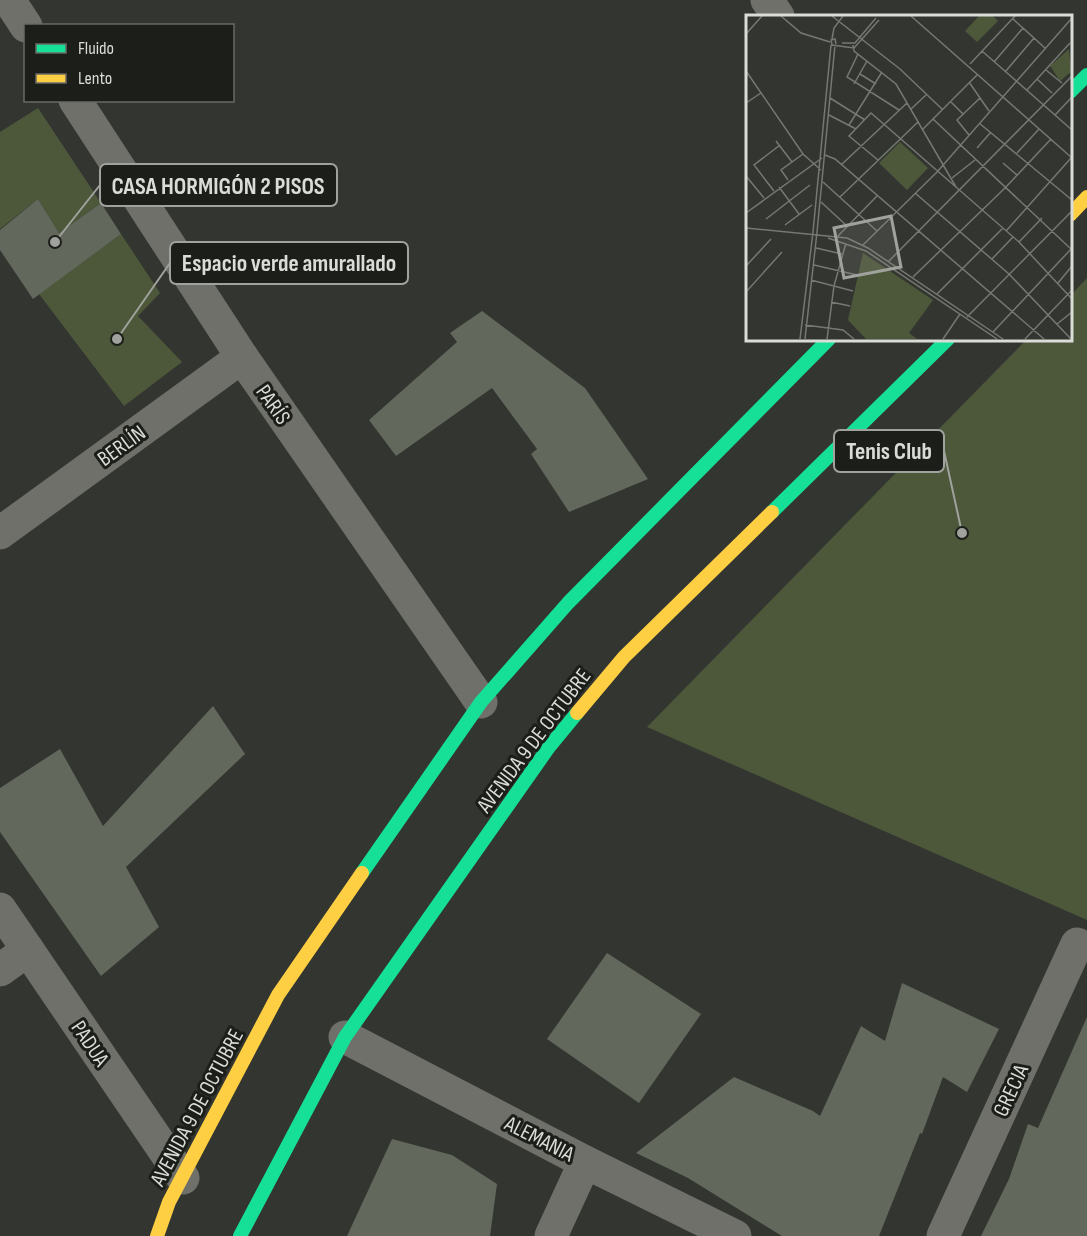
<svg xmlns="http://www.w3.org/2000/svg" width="1087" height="1236" font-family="'Sofia Sans Condensed',sans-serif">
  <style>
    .green { fill: #4d583a }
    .building { fill: #62685b }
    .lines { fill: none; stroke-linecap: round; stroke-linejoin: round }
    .street { stroke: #6e7069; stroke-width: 33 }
    .fast { stroke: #16e098; stroke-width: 14 }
    .slow { stroke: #ffcf43; stroke-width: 14 }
    .labels { text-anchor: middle; stroke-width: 6; stroke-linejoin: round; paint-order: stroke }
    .street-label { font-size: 22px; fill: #dadcd7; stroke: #1c1e1a }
    .inset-road { fill: none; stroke: #767873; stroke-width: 1.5 }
    .view { fill: #a0a29d; fill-opacity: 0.15; stroke: #a0a29d; stroke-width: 3 }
    .inset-edge { fill: none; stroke: #dadcd7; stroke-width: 3 }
    .leader { fill: none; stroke: #a0a29d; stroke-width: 2 }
    .callout-dot { fill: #a0a29d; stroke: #1c1e1a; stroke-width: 2 }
    .callout { fill: #1c1e1a; stroke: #a0a29d; stroke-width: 2 }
    .callout-label { font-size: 24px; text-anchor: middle; font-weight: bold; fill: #dadcd7 }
  </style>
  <rect width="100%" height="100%" fill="#333531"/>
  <g class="green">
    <polygon points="38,108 101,203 59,233 38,199 0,229 0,132"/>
    <polygon points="121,234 160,293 138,316 182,362 124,406 39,294"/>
    <polygon points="1087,278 1087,920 647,727 1027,339 1070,339 1071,295"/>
  </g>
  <g class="building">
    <polygon points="38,199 59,233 101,203 121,234 33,299 0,250 0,230"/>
    <polygon points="482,311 585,388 648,479 569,512 531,454 537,449 492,388 396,456 369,420 457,342 450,333"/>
    <polygon points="213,706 245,754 126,867 159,927 101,976 0,832 0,788 60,749 103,826"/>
    <polygon points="607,953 701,1014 639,1103 547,1039"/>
    <polygon points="902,983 999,1029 967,1092 943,1077 922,1134 920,1133 879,1236 782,1236 688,1178 636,1153 734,1077 813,1111 820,1116 861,1026 885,1041"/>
    <polygon points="1087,1017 1087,1236 981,1236 1009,1179 1028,1124 1038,1128"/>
    <polygon points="392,1139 452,1155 497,1184 490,1236 347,1236"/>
  </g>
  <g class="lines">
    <g class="street">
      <polyline points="9,0 26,26"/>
      <polyline points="767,0 778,16"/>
      <polyline points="75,100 242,357 481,702"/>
      <polyline points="0,533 242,357"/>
      <polyline points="0,909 183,1178"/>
      <polyline points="0,970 28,950"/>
      <polyline points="345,1037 585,1162 735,1236"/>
      <polyline points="551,1236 585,1162"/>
      <polyline points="943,1236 1077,944"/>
    </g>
    <g class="fast">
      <polyline points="1070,92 1087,75"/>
      <polyline points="772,512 948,339"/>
      <polyline points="362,873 481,702 568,603 829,339"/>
      <polyline points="240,1236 345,1037 549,747 577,713"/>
    </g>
    <g class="slow">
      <polyline points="1070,215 1087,197"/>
      <polyline points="577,713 624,657 772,512"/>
      <polyline points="157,1236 169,1202 278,995 362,873"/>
    </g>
  </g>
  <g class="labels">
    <g class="street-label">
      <text transform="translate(274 404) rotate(55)" y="8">PARÍS</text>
      <text transform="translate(121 445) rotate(-36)" y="8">BERLÍN</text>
      <text transform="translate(533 740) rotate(-53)" y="8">AVENIDA 9 DE OCTUBRE</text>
      <text transform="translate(91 1043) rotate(56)" y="8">PADUA</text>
      <text transform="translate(1010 1090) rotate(-65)" y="8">GRECIA</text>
      <text transform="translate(196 1107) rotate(-62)" y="8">AVENIDA 9 DE OCTUBRE</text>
      <text transform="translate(540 1138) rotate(27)" y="8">ALEMANIA</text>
    </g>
  </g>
  <g transform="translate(746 15)">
    <rect width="326" height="326" fill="#333531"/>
    <path d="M 233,1 L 247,1 L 252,6 L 231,27 L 219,16 ZM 323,34 L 325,57 L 314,66 L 304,51 ZM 154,127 L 182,153 L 161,175 L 133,148 ZM 117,238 L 187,285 L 163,318 L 171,324 L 120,324 L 102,305 Z" fill="#4d583a"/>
    <path class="inset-road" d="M 35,1 L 55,18 L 84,27M 86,1 L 154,54 L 196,94M 165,1 L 326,143M 267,4 L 299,33M 0,19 L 16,1M 86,24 L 88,13 L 97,1M 96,28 L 109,28 L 130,3M 90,29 L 89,24 L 85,25 L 86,30 L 108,33 L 133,5M 107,30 L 108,36 L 150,69 L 210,172M 236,36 L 326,115M 112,39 L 101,62 L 153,95M 248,47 L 277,13M 224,49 L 269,1M 300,55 L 316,68M 0,56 L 57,139 L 75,155M 259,57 L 288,23M 114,59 L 130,69M 291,64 L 306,78M 223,67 L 243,96M 108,69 L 121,46M 281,75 L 324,28M 84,83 L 119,105M 204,86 L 217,99M 0,88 L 15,78M 165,94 L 180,80M 83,100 L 110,114M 309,100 L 326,82M 187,104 L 326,235M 233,108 L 326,185M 103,110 L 136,57M 176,115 L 231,60M 223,120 L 211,105 L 234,83M 30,126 L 46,147M 231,133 L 245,117M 271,138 L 293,114M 79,140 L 89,144 L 298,324M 132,145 L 103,121 L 125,98 L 273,227 L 326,284M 257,148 L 271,160M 95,150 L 161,88M 0,161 L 18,183M 206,163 L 229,145M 42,165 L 35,155 L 57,139M 77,167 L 131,216M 33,172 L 53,199M 28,176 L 8,150 L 34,130M 169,178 L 263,259 L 325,324M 94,182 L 172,107M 75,187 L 101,211M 0,198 L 76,143M 20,204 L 64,170M 39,210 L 66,190M 0,213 L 101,223 L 122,233 L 257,324M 260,216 L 325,143M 67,217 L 85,30M 71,217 L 89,30M 92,221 L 131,181M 82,223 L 120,236 L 251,324M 273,227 L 296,203M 117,230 L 191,157 L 326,3M 70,233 L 96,239M 246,244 L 267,222M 142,247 L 326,61M 68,250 L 111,260M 0,251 L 25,224M 167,262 L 260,172 L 305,124M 65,265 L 107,276M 312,268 L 326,251M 0,277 L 36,237M 191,279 L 257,213M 85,287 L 104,291M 221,302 L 326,196M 311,309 L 326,297M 59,310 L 97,315 L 108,324M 247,317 L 326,233M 54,324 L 67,217M 59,324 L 71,217M 81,324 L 88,271 L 100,228M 197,324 L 214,299M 279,324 L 326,275"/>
    <path class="view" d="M 145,201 L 155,252 L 98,263 L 88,213 Z"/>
    <rect width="326" height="326" class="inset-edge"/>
  </g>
  <path class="leader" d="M55 242L100 185M117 339L170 263M962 533L944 451"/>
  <g class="callout-dot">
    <circle cx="55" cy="242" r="6"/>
    <circle cx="117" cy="339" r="6"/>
    <circle cx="962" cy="533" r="6"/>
  </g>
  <g class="callout">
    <rect x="100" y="164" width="237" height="42" rx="6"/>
    <rect x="170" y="242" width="238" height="42" rx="6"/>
    <rect x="834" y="430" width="110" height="42" rx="6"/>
  </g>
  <g class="callout-label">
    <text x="218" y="194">CASA HORMIGÓN 2 PISOS</text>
    <text x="289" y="271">Espacio verde amurallado</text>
    <text x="889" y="459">Tenis Club</text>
  </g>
  <rect x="24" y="24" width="210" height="78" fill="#1c1e1a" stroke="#686a66" stroke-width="1.5"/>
  <rect x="36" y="44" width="30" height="9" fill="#16e098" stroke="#686a66" stroke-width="1.5"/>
  <text x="78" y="54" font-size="18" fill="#dadcd7">Fluido</text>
  <rect x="36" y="74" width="30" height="9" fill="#ffcf43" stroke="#686a66" stroke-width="1.5"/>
  <text x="78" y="84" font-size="18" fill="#dadcd7">Lento</text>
</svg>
